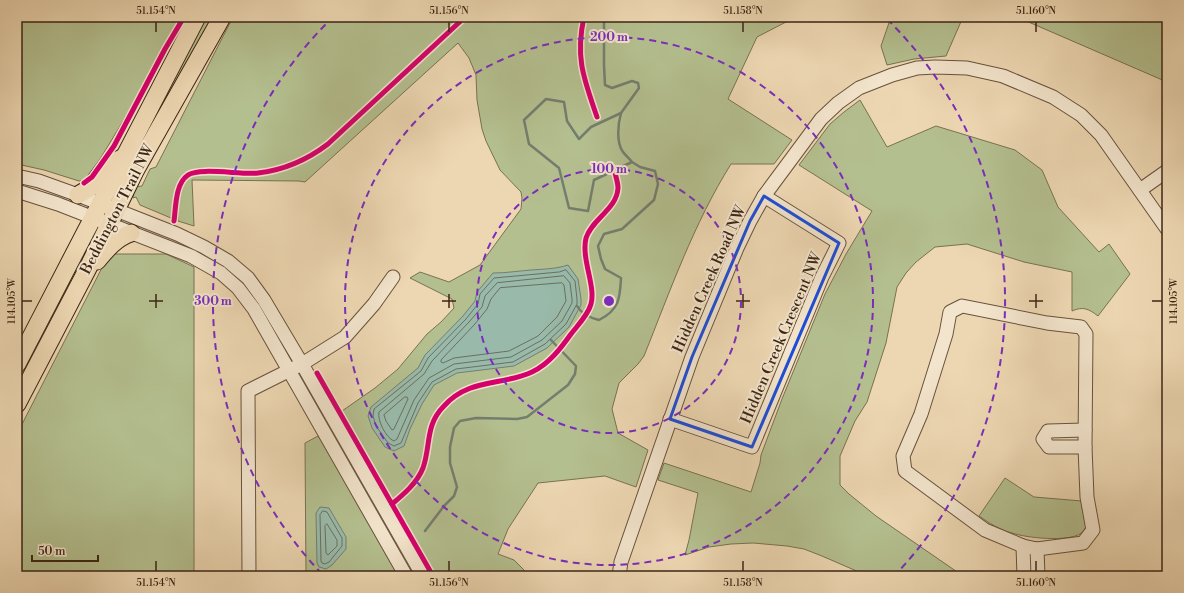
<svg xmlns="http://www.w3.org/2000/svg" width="1184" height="593" font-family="'Libre Bodoni',serif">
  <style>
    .green { fill: #b4bf8f; stroke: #787252 }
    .water { fill: #99baaa; stroke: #747e6e }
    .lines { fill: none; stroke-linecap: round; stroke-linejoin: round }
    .shore { stroke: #6a705f; stroke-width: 1 }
    .stream { stroke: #747e6e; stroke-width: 2.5 }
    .minor-casing { stroke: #68523c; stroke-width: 15 }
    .major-casing { stroke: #3c2514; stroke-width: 19 }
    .minor { stroke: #f3e5cd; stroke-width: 13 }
    .major { stroke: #edd7b2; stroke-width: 17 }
    .cycleway-casing { stroke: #f3e5cd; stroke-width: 8 }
    .cycleway { stroke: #d6006c; stroke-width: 5 }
    .marked { fill: none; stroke: #1d4ed8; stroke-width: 3; stroke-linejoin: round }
    .ticks { fill: none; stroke: #3c2514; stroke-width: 1.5 }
    .ring { fill: none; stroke: #7b2cbf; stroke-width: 2; stroke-dasharray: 7 5 }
    .labels { text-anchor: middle; stroke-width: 4; stroke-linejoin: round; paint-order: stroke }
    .street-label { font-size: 15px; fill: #3c2514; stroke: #f3e5cd }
    .centre { fill: #7b2cbf; stroke: #f3e5cd; stroke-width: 2 }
    .ring-label { font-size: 12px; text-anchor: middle; font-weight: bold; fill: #7b2cbf; stroke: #f3e5cd; stroke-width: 4; stroke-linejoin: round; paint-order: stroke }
    .neatline { fill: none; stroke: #3c2514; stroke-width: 1.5 }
    .ticks-label { font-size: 10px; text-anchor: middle; fill: #3c2514 }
  </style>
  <rect width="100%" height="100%" fill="#edd7b2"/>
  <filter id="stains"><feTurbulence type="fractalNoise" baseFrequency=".005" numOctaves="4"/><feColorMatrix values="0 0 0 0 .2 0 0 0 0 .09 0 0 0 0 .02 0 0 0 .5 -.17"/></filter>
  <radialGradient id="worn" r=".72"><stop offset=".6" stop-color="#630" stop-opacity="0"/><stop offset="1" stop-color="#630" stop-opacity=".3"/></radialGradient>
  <g class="green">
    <polygon points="17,17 181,17 131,108 88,179 79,181 44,170 17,164"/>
    <polygon points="203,17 213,17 169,95 165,93"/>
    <path d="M 233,17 L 817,17 L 786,22 L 757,37 L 728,99 L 792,140 L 774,164 L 731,164 C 694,223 670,291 644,356 L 638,364 L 619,383 L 612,409 L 618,433 L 648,450 L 636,487 L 605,476 L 538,483 L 508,529 L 498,554 L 514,560 L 530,576 L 435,576 L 342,411 L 375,388 L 398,369 L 427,334 L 441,322 L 454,308 L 452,299 L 410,278 L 420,272 L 449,282 L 480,265 L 521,209 L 522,198 L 521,192 L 500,170 L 486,141 L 482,129 L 477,100 L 476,75 L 469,58 L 458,43 L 305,182 L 299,181 L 192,180 L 194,226 L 178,221 C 177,209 180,185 189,178 L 186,175 C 173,187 179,204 171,218 L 140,205 L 136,197 L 133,198 L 134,187 L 142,186 L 150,169 L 156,167 Z"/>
    <polygon points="891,17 963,17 946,56 914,59 887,65 881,46"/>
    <polygon points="1017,17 1167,17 1167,82"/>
    <path d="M 860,100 L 887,147 L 936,126 L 1015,150 L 1042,170 L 1058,207 L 1099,252 L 1109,244 L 1130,274 L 1098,316 C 1089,309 1083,306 1072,311 L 1072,272 L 1024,262 L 967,244 L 935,247 L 916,262 L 906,273 L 897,287 L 886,343 L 867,402 L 855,421 L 840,456 L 840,485 L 849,494 L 876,516 L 963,576 L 868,576 L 822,556 L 804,549 L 787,546 L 753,543 L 731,544 L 709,547 L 685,555 L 689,540 L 698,493 L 658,480 L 664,463 L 751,492 L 760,463 L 761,455 L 782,399 L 825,294 L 846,254 L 872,211 L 799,165 L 830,124 L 844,112 Z"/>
    <polygon points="109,254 166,254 194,267 194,576 17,576 17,434"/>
    <polygon points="320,435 401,576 306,576 305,443"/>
    <path d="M 1005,478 L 1034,497 L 1082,501 L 1086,527 C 1084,530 1082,533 1080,534 C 1066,542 1027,538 1012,533 C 1000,530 989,523 979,516 Z"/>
  </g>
  <g class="water">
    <path d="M 568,265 L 578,279 L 581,299 L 581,305 L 569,327 L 547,348 L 514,366 L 457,373 L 434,385 L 422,404 L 410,429 L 404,446 L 394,451 L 385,447 L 372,428 L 368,416 L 371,407 L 418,368 L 425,355 L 463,316 L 475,301 L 477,292 L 493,273 C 506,273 518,271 531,270 C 544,269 556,269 568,265 Z"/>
    <polygon points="320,507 329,508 346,537 346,549 332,565 326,569 319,567 317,563 316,513"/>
  </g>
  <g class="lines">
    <g class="shore">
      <polygon points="566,270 575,281 577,299 577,304 566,324 545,344 513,362 456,369 432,382 418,403 401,443 394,446 388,443 376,426 373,416 374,409 421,371 428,358 466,319 478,304 480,294 494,278 559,272"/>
      <path d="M 564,276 L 570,283 L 572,299 L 572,303 L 562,321 L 542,340 L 511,357 L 454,364 L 429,378 L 414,400 L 397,439 L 394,441 C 386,438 377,420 379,412 L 424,374 L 432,361 L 469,322 L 482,307 L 485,296 L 497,283 Z"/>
      <polygon points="562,283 564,285 566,301 557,317 538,336 509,351 454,358 443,363 441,362 441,360 474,325 487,309 491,299 500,288"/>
      <polygon points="405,397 407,397 408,399 394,429 392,430 386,421 384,415"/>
      <polygon points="323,511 327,512 342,538 342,546 329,562 325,564 322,563 321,561 320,515"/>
      <polygon points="327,524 337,540 337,546 328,555 326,553 325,526"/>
    </g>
    <g class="stream">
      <path d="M 621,113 C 618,124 616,142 623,152 C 625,155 629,158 632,162"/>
      <path d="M 577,306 C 582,315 591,318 599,320 C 619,310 620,299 621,278 L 605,269 L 601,259 L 598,246 L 604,234 L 622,229 L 654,200 L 658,184 L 655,171 L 640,167 L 632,162 L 594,180 L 588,211 L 569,208 L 559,168 L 529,144 L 524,120 L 546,99 L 564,102 L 567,121 L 579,139 L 591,127 L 621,113 L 639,88 L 638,83 L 632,81 L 612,88 L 605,85 L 604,65 L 604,23 L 608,17"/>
      <polyline points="425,531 444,506 454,496 457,487 450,463 450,447 454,428 460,421 476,418 517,419 527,417 568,385 575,374 576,366 551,340"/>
    </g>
    <defs>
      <g id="minor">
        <polyline points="17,176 39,181 78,195 177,234 204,247 228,261 248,278 264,300 302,364 423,576"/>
        <polyline points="1140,190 1167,171"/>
        <polyline points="17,191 58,204 191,256 221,273 238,288 254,309 406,576"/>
        <polygon points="962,306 1047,323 1081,327 1086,334 1085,447 1087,497 1093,530 1083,543 1037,549 1023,546 985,530 905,471 903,456 921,414 946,334 950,312"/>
        <polyline points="670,419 752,447 822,277 839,243 764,196"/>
        <polyline points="1085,430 1048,431 1043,439 1049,447 1085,447"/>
        <polyline points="1023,546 1024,576"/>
        <polyline points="1037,549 1038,576"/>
        <polyline points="249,576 248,391 302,364 345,337 374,304 393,277"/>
        <polyline points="619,576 621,562 692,357 737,248 750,221 764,196 821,119 838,103 859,88 892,75 917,68 935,67 967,68 1003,76 1053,97 1081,115 1101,135 1167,229"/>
      </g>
      <g id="major">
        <polyline points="78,195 90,188 108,164 122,158"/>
        <path d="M 97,261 C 107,249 116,238 131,233"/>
        <polyline points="17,364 197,17"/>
        <polyline points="17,404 87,270 135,171 222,17"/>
      </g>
    </defs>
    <use href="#minor" class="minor-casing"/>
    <use href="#major" class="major-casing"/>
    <use href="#minor" class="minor"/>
    <use href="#major" class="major"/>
    <defs>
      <g id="cycleway">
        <path d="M 584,17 C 575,58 584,79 597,117"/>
        <polyline points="84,183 92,177 114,146 165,49 184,17"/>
        <path d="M 174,221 C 176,207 175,184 188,175 C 199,167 242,175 258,173 C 285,170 307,160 328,144 L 465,17"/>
        <polyline points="317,373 433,576"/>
        <path d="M 392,504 C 404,494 417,483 423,468 C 431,445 425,425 444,406 C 469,378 502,386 532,372 C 549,364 561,348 571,334 C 578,325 588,315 591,304 C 596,286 581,259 586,238 C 592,219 617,209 618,188 C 618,183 616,177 615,173"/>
      </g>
    </defs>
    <use href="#cycleway" class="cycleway-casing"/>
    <use href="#cycleway" class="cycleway"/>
  </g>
  <path class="marked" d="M 764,196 L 839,243 L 752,447 L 670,419 L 692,357 L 750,221 Z"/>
  <path class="ticks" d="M 156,22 L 156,32M 449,22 L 449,32M 743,22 L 743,32M 1036,22 L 1036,32M 156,294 L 156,308M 449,294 L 449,308M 743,294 L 743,308M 1036,294 L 1036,308M 22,301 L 32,301M 149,301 L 163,301M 442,301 L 456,301M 736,301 L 750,301M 1029,301 L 1043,301M 1152,301 L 1162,301M 156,561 L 156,571M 449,561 L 449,571M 743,561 L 743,571M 1036,561 L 1036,571"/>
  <g class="ring">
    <circle cx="609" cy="301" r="132"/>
    <circle cx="609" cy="301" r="264"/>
    <path d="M322 574A396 396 0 0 1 331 19M887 19A396 396 0 0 1 896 574"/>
  </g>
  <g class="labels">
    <g class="street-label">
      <text transform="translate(117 209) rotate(-63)" y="5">Beddington Trail NW</text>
      <text transform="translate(709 279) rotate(-66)" y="5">Hidden Creek Road NW</text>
      <text transform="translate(781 338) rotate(-67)" y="5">Hidden Creek Crescent NW</text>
    </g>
  </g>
  <circle cx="609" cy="301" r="6" class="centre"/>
  <g class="ring-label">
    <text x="609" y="41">200 m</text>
    <text x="609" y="173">100 m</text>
    <text x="213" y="305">300 m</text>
  </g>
  <rect width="1184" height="593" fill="none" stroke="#edd7b2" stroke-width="44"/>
  <path d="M32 555v6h66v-6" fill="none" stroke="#3c2514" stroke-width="2"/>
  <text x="38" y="555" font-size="12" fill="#3c2514" stroke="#f3e5cd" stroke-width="3" paint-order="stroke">50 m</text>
  <rect x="22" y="22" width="1140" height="549" class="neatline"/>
  <g class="ticks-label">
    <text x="156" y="14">51.154°N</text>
    <text x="449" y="14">51.156°N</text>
    <text x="743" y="14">51.158°N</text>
    <text x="1036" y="14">51.160°N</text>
    <text transform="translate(1173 301) rotate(-90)" y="4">114.105°W</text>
    <text transform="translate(11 301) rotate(-90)" y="4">114.105°W</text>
    <text x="156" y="586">51.154°N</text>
    <text x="449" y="586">51.156°N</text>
    <text x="743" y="586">51.158°N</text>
    <text x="1036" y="586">51.160°N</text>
  </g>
  <rect width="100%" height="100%" filter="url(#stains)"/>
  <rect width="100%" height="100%" fill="url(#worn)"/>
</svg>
